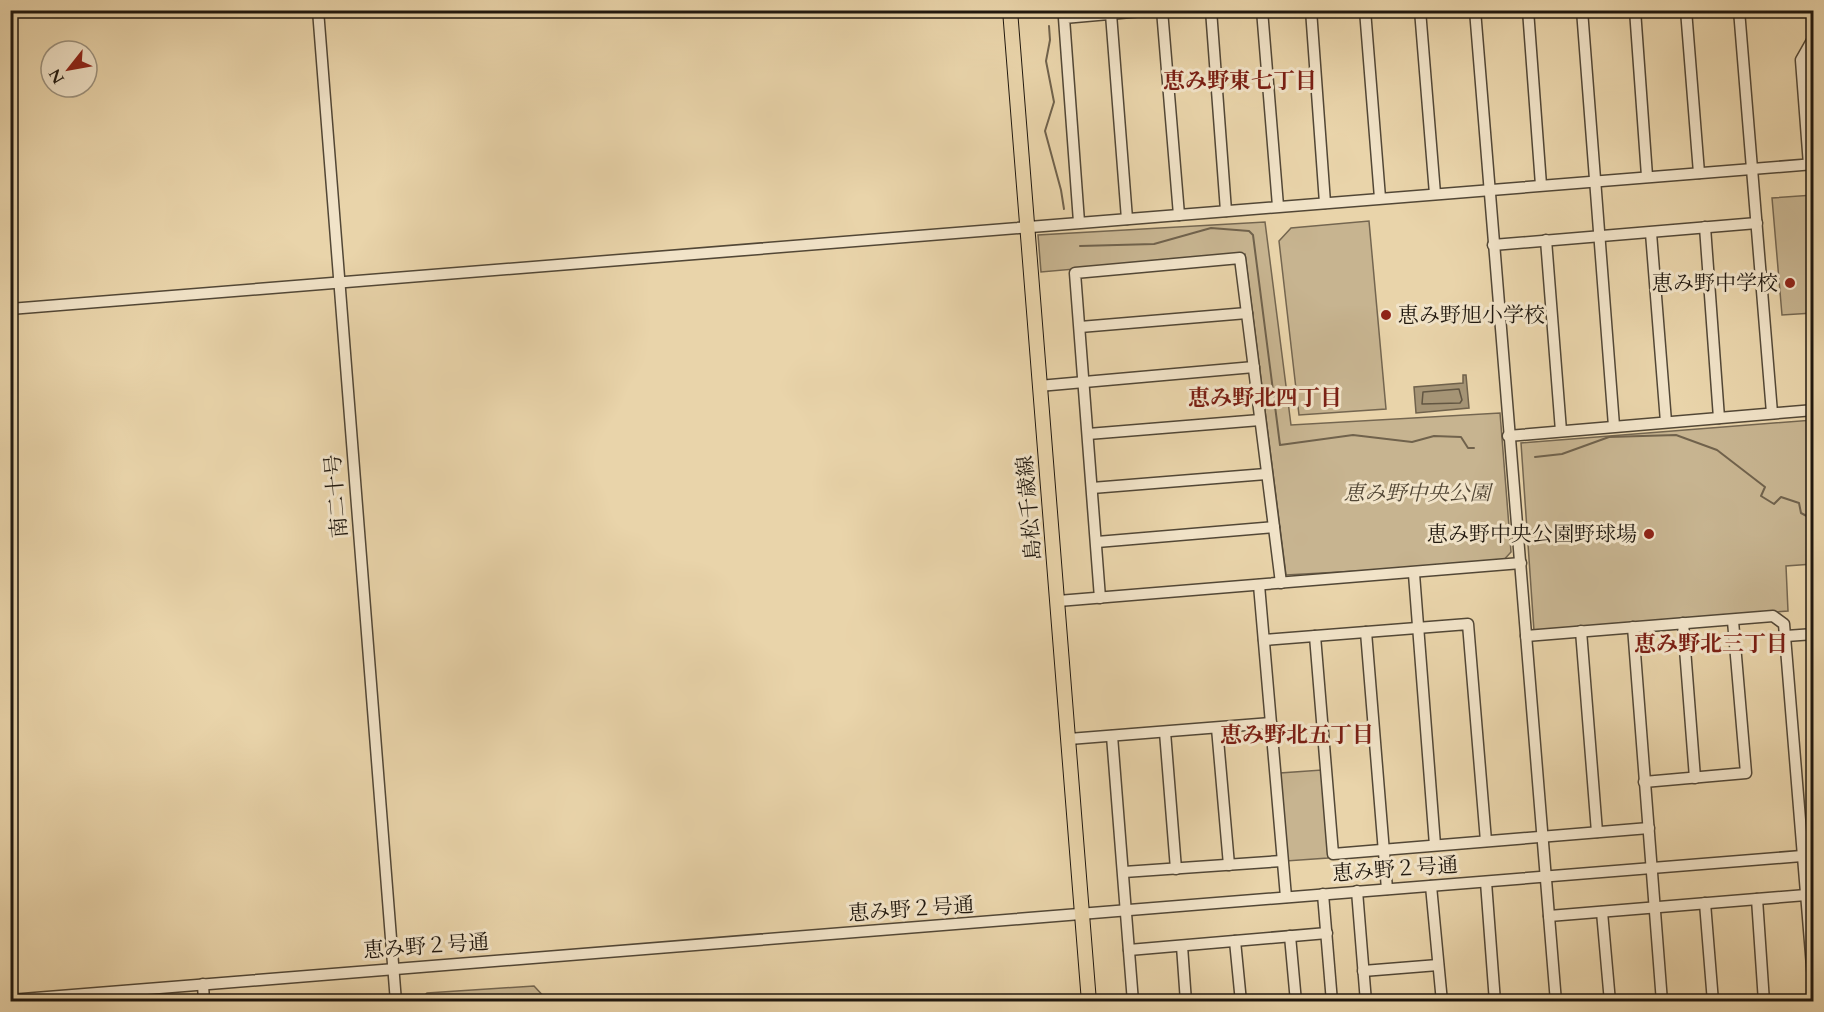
<svg xmlns="http://www.w3.org/2000/svg" width="1824" height="1012" font-family="Cardo,'Noto Serif JP',serif">
  <style>
    .green { fill: #c7b490; stroke: #746650; stroke-width: 1.5 }
    .water { fill: #a59475; stroke: #70624c; stroke-width: 1.5 }
    .lines { fill: none; stroke-linecap: round; stroke-linejoin: round }
    .shore { stroke: #625642; stroke-width: 1.5 }
    .stream { stroke: #70624c; stroke-width: 2 }
    .minor-casing { stroke: #524736; stroke-width: 13 }
    .major-casing { stroke: #20180f; stroke-width: 16 }
    .minor { stroke: #f1e3c8; stroke-width: 10 }
    .major { stroke: #e9d4aa; stroke-width: 14 }
    .poi-dot { fill: #8f2418; stroke: #f1e3c8; stroke-width: 2 }
    .labels { text-anchor: middle; stroke-width: 6; stroke-linejoin: round; paint-order: stroke }
    .poi-label { font-size: 21px; fill: #20180f; stroke: #f1e3c8; text-anchor: end }
    .park-label { font-size: 21px; font-style: italic; fill: #524736; stroke: #f1e3c8 }
    .street-label { font-size: 21px; fill: #20180f; stroke: #f1e3c8 }
    .neighbourhood-label { font-size: 22px; font-weight: bold; fill: #7a1f14; stroke: #f1e3c8 }
  </style>
  <rect width="100%" height="100%" fill="#e9d4aa"/>
  <filter id="stains"><feTurbulence type="fractalNoise" baseFrequency=".00333" numOctaves="4"/><feColorMatrix values="0 0 0 0 .2 0 0 0 0 .09 0 0 0 0 .02 0 0 0 .5 -.17"/></filter>
  <radialGradient id="worn" r=".72"><stop offset=".6" stop-color="#630" stop-opacity="0"/><stop offset="1" stop-color="#630" stop-opacity=".3"/></radialGradient>
  <g class="green">
    <polygon points="1813,195 1813,313 1782,315 1772,198"/>
    <polygon points="1369,221 1386,409 1299,415 1279,241 1291,228"/>
    <polygon points="1265,222 1291,425 1500,413 1511,552 1501,563 1286,575 1245,254 1041,272 1038,235"/>
    <polygon points="1813,420 1813,564 1786,566 1788,611 1534,631 1521,443"/>
    <polygon points="1322,770 1328,858 1286,861 1280,773"/>
    <polygon points="534,986 548,1001 419,1001 427,993"/>
  </g>
  <polygon class="water" points="1463,375 1466,375 1469,408 1416,413 1414,387 1463,383"/>
  <g class="lines">
    <polygon class="shore" points="1459,389 1462,400 1460,403 1422,404 1423,392"/>
    <g class="stream">
      <polyline points="1049,26 1050,40 1046,61 1054,102 1045,131 1061,190 1064,209"/>
      <polyline points="1080,246 1154,244 1211,228 1249,231 1253,235 1280,445 1353,435 1412,442 1434,436 1461,437 1468,448 1474,448"/>
      <polyline points="1535,457 1562,454 1609,437 1676,435 1717,450 1765,487 1761,496 1774,504 1781,497 1799,503 1801,513 1814,520"/>
    </g>
    <defs>
      <g id="minor">
        <polyline points="318,10 396,1002"/>
        <polyline points="1162,10 1179,215"/>
        <polyline points="1211,10 1226,211"/>
        <polyline points="1262,10 1278,206"/>
        <polyline points="1311,10 1325,203"/>
        <polyline points="1365,10 1380,198"/>
        <polyline points="1420,10 1435,194"/>
        <polyline points="1475,10 1556,1002"/>
        <polyline points="1528,10 1541,185"/>
        <polyline points="1582,10 1614,426"/>
        <polyline points="1635,10 1647,176"/>
        <polyline points="1686,10 1699,173"/>
        <polyline points="1739,10 1772,413"/>
        <polyline points="1111,14 1127,219"/>
        <polyline points="1809,165 1801,60 1814,37"/>
        <polyline points="1079,222 1064,18 1154,10"/>
        <polyline points="1705,227 1719,418"/>
        <polyline points="1651,233 1666,422"/>
        <polyline points="1546,240 1561,431"/>
        <polyline points="1493,245 1757,223"/>
        <polyline points="10,309 1814,164"/>
        <polyline points="1080,327 1247,313"/>
        <polyline points="1039,386 1254,367"/>
        <polyline points="1088,434 1260,420"/>
        <polyline points="1508,436 1814,410"/>
        <polyline points="1092,488 1266,474"/>
        <polyline points="1097,542 1274,527"/>
        <polyline points="1414,574 1435,845"/>
        <polyline points="1259,585 1286,897"/>
        <polyline points="1100,598 1075,273 1240,258 1281,583"/>
        <polyline points="1058,601 1521,563"/>
        <polyline points="1683,623 1695,778"/>
        <polyline points="1633,627 1662,1002"/>
        <polyline points="1581,631 1597,832"/>
        <polyline points="1366,632 1387,889"/>
        <polyline points="1315,636 1333,854 1649,828"/>
        <polyline points="1526,636 1773,616 1784,624 1814,991"/>
        <polyline points="1786,636 1814,634"/>
        <polyline points="1264,640 1468,624 1486,841"/>
        <polyline points="1217,728 1229,865"/>
        <polyline points="1165,732 1176,869"/>
        <polyline points="1112,736 1133,1002"/>
        <polyline points="1069,739 1271,723"/>
        <polyline points="1644,782 1746,773 1733,621"/>
        <polyline points="1124,872 1282,861"/>
        <polyline points="1486,882 1495,1002"/>
        <polyline points="1431,886 1442,1002"/>
        <polyline points="1357,891 1366,1002"/>
        <polyline points="1323,894 1332,1002"/>
        <polyline points="1757,899 1764,1002"/>
        <polyline points="1705,903 1713,1002"/>
        <polyline points="1602,912 1610,1002"/>
        <polyline points="1549,916 1806,895"/>
        <polyline points="1290,936 1296,1002"/>
        <polyline points="1235,941 1241,1002"/>
        <polyline points="1182,946 1186,1002"/>
        <polyline points="1129,950 1327,933"/>
        <polyline points="1363,971 1438,965"/>
        <polyline points="203,984 204,1002"/>
        <polyline points="10,1000 1814,855"/>
        <polyline points="1532,1002 1555,1000"/>
      </g>
      <polyline id="major" points="1010,10 1089,1002"/>
    </defs>
    <use href="#minor" class="minor-casing"/>
    <use href="#major" class="major-casing"/>
    <use href="#minor" class="minor"/>
    <use href="#major" class="major"/>
  </g>
  <g class="poi-dot">
    <circle cx="1790" cy="283" r="6"/>
    <circle cx="1386" cy="315" r="6"/>
    <circle cx="1649" cy="534" r="6"/>
  </g>
  <g class="labels">
    <g class="poi-label">
      <text x="1778" y="290">恵み野中学校</text>
      <text x="1398" y="322" text-anchor="start">恵み野旭小学校</text>
      <text x="1637" y="541">恵み野中央公園野球場</text>
    </g>
    <g class="park-label">
      <text x="1417" y="500">恵み野中央公園</text>
    </g>
    <g class="street-label">
      <text transform="translate(336 496) rotate(-95)" y="7">南二十号</text>
      <text transform="translate(1029 508) rotate(-95)" y="7">島松千歳線</text>
      <text transform="translate(1395 869) rotate(-4)" y="7">恵み野２号通</text>
      <text transform="translate(911 909) rotate(-4)" y="7">恵み野２号通</text>
      <text transform="translate(426 946) rotate(-4)" y="7">恵み野２号通</text>
    </g>
    <g class="neighbourhood-label">
      <text x="1240" y="88">恵み野東七丁目</text>
      <text x="1265" y="405">恵み野北四丁目</text>
      <text x="1711" y="651">恵み野北三丁目</text>
      <text x="1297" y="742">恵み野北五丁目</text>
    </g>
  </g>
  <rect width="1824" height="1012" fill="none" stroke="#e9d4aa" stroke-width="36"/>
  <rect x="12" y="12" width="1800" height="988" fill="none" stroke="#20180f" stroke-width="3"/>
  <rect x="18" y="18" width="1788" height="976" fill="none" stroke="#20180f" stroke-width="1.5"/>
  <g transform="translate(69 69) rotate(239)"><circle r="28" fill="#f1e3c8" stroke="#9d927e" stroke-width="1.5"/>
  <path d="M0-4.5L10 22L0 15L-10 22Z" fill="#8f2418"/>
  <text y="-9" font-size="16" font-weight="bold" text-anchor="middle" fill="#20180f">N</text>
  </g>
  <rect width="100%" height="100%" filter="url(#stains)"/>
  <rect width="100%" height="100%" fill="url(#worn)"/>
</svg>
